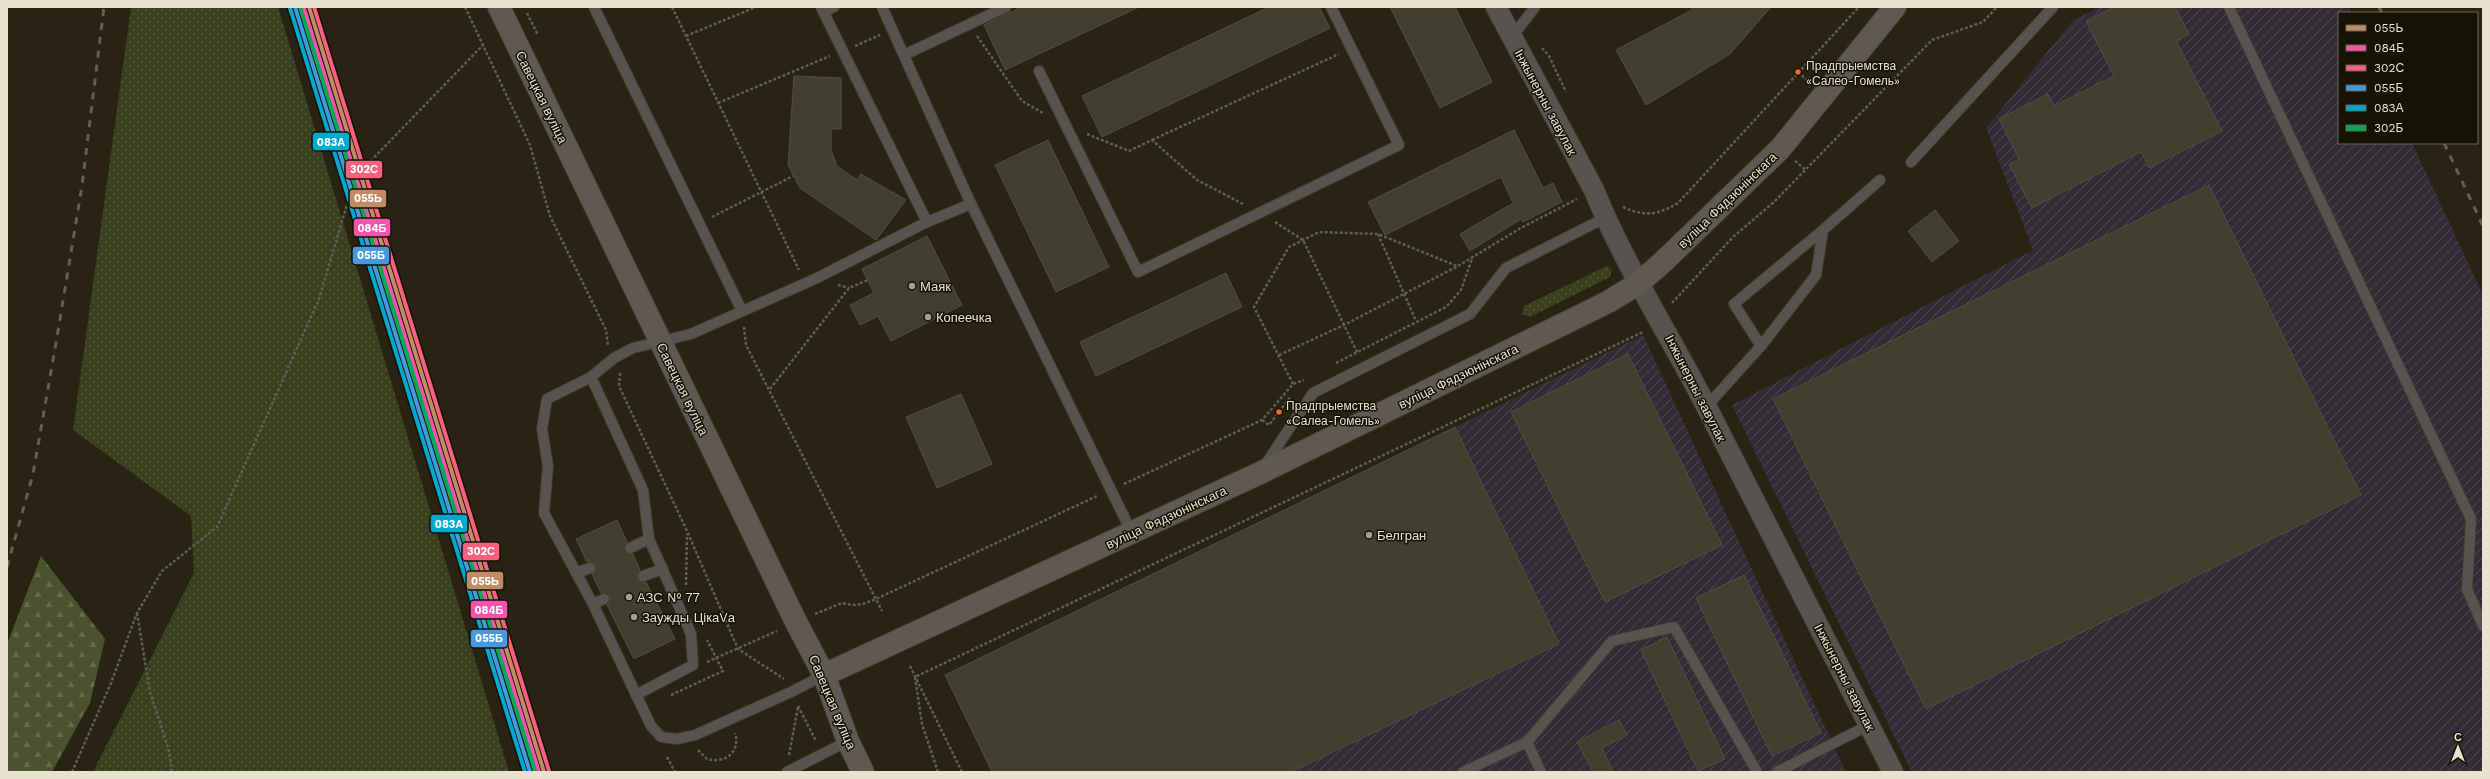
<svg xmlns="http://www.w3.org/2000/svg" width="2490" height="779" font-family="'Work Sans',sans-serif">
  <style>
    .industrial { fill: url(#industrial-furrows) }
    .grass { fill: url(#grass-dots) }
    .forest { fill: url(#forest-firs) }
    .building { fill: #423e30; stroke: #524e40 }
    .lines { fill: none; stroke-linecap: round; stroke-linejoin: round }
    .lane-casing { stroke: #413d2e; stroke-width: 12 }
    .street-casing { stroke: #413d2e; stroke-width: 22 }
    .primary-casing { stroke: #413d2e; stroke-width: 24 }
    .path { stroke: #615d57; stroke-width: 2.5; stroke-dasharray: 3 2; stroke-linecap: butt }
    .lane { stroke: #58534f; stroke-width: 10 }
    .street { stroke: #58534f; stroke-width: 20 }
    .primary { stroke: #605953; stroke-width: 22 }
    .rail { stroke: #645e55; stroke-width: 3; stroke-dasharray: 7 7; stroke-linecap: butt }
    .rail-1-casing { stroke: #151206; stroke-width: 7 }
    .rail-2-casing { stroke: #151206; stroke-width: 7 }
    .rail-3-casing { stroke: #151206; stroke-width: 7 }
    .rail-4-casing { stroke: #151206; stroke-width: 7 }
    .rail-5-casing { stroke: #151206; stroke-width: 7 }
    .rail-6-casing { stroke: #151206; stroke-width: 7 }
    .rail-1 { stroke: #c18c65; stroke-width: 4 }
    .rail-2 { stroke: #f653ac; stroke-width: 4 }
    .rail-3 { stroke: #f8607d; stroke-width: 4 }
    .rail-4 { stroke: #4699e1; stroke-width: 4 }
    .rail-5 { stroke: #00a9ce; stroke-width: 4 }
    .rail-6 { stroke: #06aa56; stroke-width: 4 }
    .bus-dot { fill: #f36827; stroke: #151206; stroke-width: 1.5 }
    .poi-dot { fill: #a5a08e; stroke: #151206; stroke-width: 1.5 }
    .labels { text-anchor: middle; stroke-width: 3; stroke-linejoin: round; paint-order: stroke }
    .bus-label { font-size: 12px; fill: #e8e3d1; stroke: #151206; text-anchor: start }
    .street-label { font-size: 13px; fill: #e8e3d1; stroke: #151206 }
    .poi-label { font-size: 13px; fill: #e8e3d1; stroke: #151206; text-anchor: start }
    .line-badge { stroke: #151206; stroke-width: 1.5 }
    .badge-label { font-size: 11px; text-anchor: middle; font-weight: bold; fill: #fff }
  </style>
  <defs>
    <pattern id="industrial-furrows" width="10" height="10" patternUnits="userSpaceOnUse"><rect width="10" height="10" fill="#332c37"/><path d="M-1 1l2-2M0 10L10 0M9 11l2-2" fill="none" stroke="#514a53"/></pattern>
    <pattern id="grass-dots" width="8" height="8" patternUnits="userSpaceOnUse"><rect width="8" height="8" fill="#38401e"/><path d="M2 2h.1M6 6h.1" fill="none" stroke="#555b3e" stroke-width="1.8" stroke-linecap="round"/></pattern>
    <pattern id="forest-firs" width="22" height="20" patternUnits="userSpaceOnUse"><rect width="22" height="20" fill="#4a532e"/><path d="M5 1l3.5 6h-7zM16 11l3.5 6h-7z" fill="#646c4b"/></pattern>
  </defs>
  <rect width="100%" height="100%" fill="#282312"/>
  <g class="industrial">
    <polygon points="2100,7 2349,7 2352,13 2339,13 2339,143 2412,143 2483,295 2483,772 1912,772 1732,405 2033,250 1986,128 2073,20"/>
    <polygon points="1643,335 1846,772 1291,772 1559,644 1455,427"/>
  </g>
  <g class="grass">
    <polygon points="131,7 278,7 509,772 93,772 194,573 191,516 73,430"/>
    <polygon points="1607,266 1612,270 1610,277 1530,317 1522,314 1524,306"/>
  </g>
  <polygon class="forest" points="41,556 105,639 90,703 52,772 7,772 7,644"/>
  <g class="building">
    <polygon points="1022,7 1139,7 1005,70 984,25"/>
    <polygon points="1269,7 1319,7 1330,28 1102,137 1082,96"/>
    <polygon points="1390,7 1455,7 1492,82 1440,108"/>
    <polygon points="1693,7 1771,7 1730,54 1646,105 1616,50 1690,11"/>
    <polygon points="2114,7 2175,7 2189,34 2176,41 2222,131 2149,168 2141,152 2032,208 2009,164 2019,159 1999,119 2048,94 2054,106 2114,76 2086,21"/>
    <polygon points="794,76 841,78 841,129 831,129 831,150 837,166 857,180 861,174 906,200 876,240 800,188 788,165"/>
    <polygon points="1514,130 1543,188 1553,183 1562,202 1523,222 1521,219 1470,251 1460,234 1513,203 1501,177 1385,235 1368,202"/>
    <polygon points="1048,140 1109,267 1056,292 995,165"/>
    <polygon points="2209,185 2361,495 1926,709 1773,399"/>
    <polygon points="1935,210 1959,241 1932,262 1908,231"/>
    <polygon points="927,236 962,305 891,341 878,316 860,325 850,305 874,293 862,269"/>
    <polygon points="1226,273 1242,307 1096,376 1080,342"/>
    <polygon points="1628,354 1722,545 1605,602 1511,412"/>
    <polygon points="961,394 992,464 937,488 906,417"/>
    <polygon points="1455,427 1559,644 1291,772 992,772 945,675"/>
    <polygon points="617,520 627,542 624,547 624,551 633,554 640,570 637,574 637,578 641,582 646,582 675,639 634,659 607,605 610,600 610,596 601,593 592,574 596,570 596,565 592,562 587,562 576,539"/>
    <polygon points="1744,575 1821,733 1772,756 1696,598"/>
    <polygon points="1667,637 1725,759 1698,771 1641,650"/>
    <polygon points="1619,720 1627,735 1602,748 1613,772 1593,772 1577,742"/>
  </g>
  <g class="lines">
    <defs>
      <g id="lane">
        <polyline points="594,7 742,311"/>
        <polyline points="821,7 927,222"/>
        <polyline points="882,7 971,204 1132,533"/>
        <polyline points="2229,7 2471,519 2467,589 2483,626"/>
        <polyline points="824,12 834,7"/>
        <polyline points="1512,37 1535,7"/>
        <polyline points="904,55 1006,7"/>
        <polyline points="1039,71 1138,272 1399,145 1331,7"/>
        <polyline points="1911,162 2053,7"/>
        <polyline points="1761,346 1734,304 1823,230"/>
        <polyline points="591,377 643,490 649,539 691,634 693,665 636,695"/>
        <polyline points="1706,407 1761,346 1816,275 1823,230 1880,180"/>
        <polyline points="1265,465 1313,393 1470,314 1506,268 1605,218"/>
        <polyline points="630,548 649,539"/>
        <polyline points="576,573 590,568"/>
        <polyline points="643,576 663,569"/>
        <polyline points="593,604 604,599"/>
        <polyline points="824,675 791,692 695,735 677,739 661,737 651,726 593,604 544,513 548,466 542,429 547,399 591,377 614,358 633,348 691,334 817,278 927,222 971,204"/>
        <polyline points="1527,742 1541,772"/>
        <polyline points="787,772 848,741"/>
        <polyline points="1463,772 1527,742 1612,641 1674,627 1757,772"/>
        <polyline points="1777,772 1869,725"/>
      </g>
      <path id="street" d="M 1496,7 L 1594,190 C 1623,262 1667,331 1703,400 C 1767,524 1830,648 1893,772"/>
      <g id="primary">
        <polyline points="499,7 796,622 824,675 848,741 863,772"/>
        <polyline points="824,675 1260,473 1608,302 1639,283 1664,261 1780,149 1895,7"/>
      </g>
    </defs>
    <use href="#lane" class="lane-casing"/>
    <use href="#street" class="street-casing"/>
    <use href="#primary" class="primary-casing"/>
    <g class="path">
      <polyline points="465,7 530,145 550,216 606,330 608,346"/>
      <polyline points="672,7 799,270"/>
      <polyline points="527,13 538,35"/>
      <polyline points="686,36 756,7"/>
      <polyline points="977,36 1022,101 1043,113"/>
      <polyline points="855,46 880,35"/>
      <polyline points="1542,48 1549,56 1566,92"/>
      <polyline points="1798,72 1808,81"/>
      <polyline points="718,103 830,56"/>
      <polyline points="1087,134 1129,151 1152,140 1197,180 1243,204"/>
      <polyline points="1152,140 1339,54"/>
      <polyline points="1795,161 1806,170"/>
      <path d="M 1623,207 C 1645,217 1657,215 1678,203 L 1859,7"/>
      <polyline points="712,217 793,176"/>
      <polyline points="1275,222 1303,240 1357,352"/>
      <polyline points="1378,234 1416,321"/>
      <polyline points="838,285 849,288"/>
      <polyline points="1672,303 1733,237 1774,202 1932,40 1983,22 1997,7"/>
      <polyline points="744,327 746,345 882,611"/>
      <polyline points="1279,355 1344,325 1458,266 1519,229 1577,199"/>
      <polyline points="1336,363 1446,307 1461,290 1473,256"/>
      <polyline points="620,373 619,386 687,531 738,649 784,679"/>
      <polyline points="1293,384 1254,307 1289,247 1319,232 1378,234 1457,266"/>
      <polyline points="770,389 849,288 868,280"/>
      <polyline points="1262,420 1269,425 1291,396"/>
      <polyline points="1124,484 1262,420 1293,384 1304,380"/>
      <polyline points="686,585 687,534"/>
      <polyline points="137,613 150,692 169,751 172,772"/>
      <polyline points="815,614 842,603 852,605 863,604 876,599 1097,496"/>
      <polyline points="707,662 777,631"/>
      <polyline points="910,666 962,772"/>
      <polyline points="671,695 723,671 707,640"/>
      <polyline points="798,706 816,741"/>
      <path d="M 698,750 L 707,759 C 725,764 741,752 735,733"/>
      <polyline points="789,755 798,707"/>
      <polyline points="667,757 675,772"/>
      <polyline points="72,772 111,683 137,613 162,571 217,527 319,299 351,191 359,173 483,45"/>
      <polyline points="938,772 922,724 915,677 1643,332"/>
    </g>
    <use href="#lane" class="lane"/>
    <use href="#street" class="street"/>
    <use href="#primary" class="primary"/>
    <g class="rail">
      <polyline points="2379,7 2382,13"/>
      <polyline points="2444,143 2483,226"/>
      <polyline points="7,567 33,474 56,343 82,186 104,7"/>
    </g>
    <defs>
      <polyline id="rail-1" points="309,7 544,772"/>
      <polyline id="rail-2" points="304,8 539,772"/>
      <polyline id="rail-3" points="314,7 549,771"/>
      <polyline id="rail-4" points="295,7 530,772"/>
      <polyline id="rail-5" points="290,8 525,772"/>
      <polyline id="rail-6" points="300,7 535,771"/>
    </defs>
    <use href="#rail-1" class="rail-1-casing"/>
    <use href="#rail-2" class="rail-2-casing"/>
    <use href="#rail-3" class="rail-3-casing"/>
    <use href="#rail-4" class="rail-4-casing"/>
    <use href="#rail-5" class="rail-5-casing"/>
    <use href="#rail-6" class="rail-6-casing"/>
    <use href="#rail-1" class="rail-1"/>
    <use href="#rail-2" class="rail-2"/>
    <use href="#rail-3" class="rail-3"/>
    <use href="#rail-4" class="rail-4"/>
    <use href="#rail-5" class="rail-5"/>
    <use href="#rail-6" class="rail-6"/>
  </g>
  <g class="bus-dot">
    <circle cx="1798" cy="72" r="3.5"/>
    <circle cx="1279" cy="412" r="3.5"/>
  </g>
  <g class="poi-dot">
    <circle cx="912" cy="286" r="4"/>
    <circle cx="928" cy="317" r="4"/>
    <circle cx="1369" cy="535" r="4"/>
    <circle cx="629" cy="597" r="4"/>
    <circle cx="634" cy="617" r="4"/>
  </g>
  <g class="labels">
    <g class="bus-label">
      <text x="1806" y="70">Прадпрыемства<tspan x="1806" dy="15">«Салео-Гомель»</tspan></text>
      <text x="1286" y="410">Прадпрыемства<tspan x="1286" dy="15">«Салеа-Гомель»</tspan></text>
    </g>
    <g class="street-label">
      <text transform="translate(542 97) rotate(64)" y="5">Савецкая вуліца</text>
      <text transform="translate(1546 102) rotate(62)" y="5">Інжынерны завулак</text>
      <text transform="translate(1727 200) rotate(-44)" y="5">вуліца Фядзюнінскага</text>
      <text transform="translate(1458 376) rotate(-26)" y="5">вуліца Фядзюнінскага</text>
      <text transform="translate(1696 388) rotate(63)" y="5">Інжынерны завулак</text>
      <text transform="translate(683 389) rotate(64)" y="5">Савецкая вуліца</text>
      <text transform="translate(1166 517) rotate(-25)" y="5">вуліца Фядзюнінскага</text>
      <text transform="translate(1845 677) rotate(63)" y="5">Інжынерны завулак</text>
      <text transform="translate(833 702) rotate(67)" y="5">Савецкая вуліца</text>
    </g>
    <g class="poi-label">
      <text x="920" y="291">Маяк</text>
      <text x="936" y="322">Копеечка</text>
      <text x="1377" y="540">Белгран</text>
      <text x="637" y="602">АЗС № 77</text>
      <text x="642" y="622">Заужды ЦікаVа</text>
    </g>
  </g>
  <g class="line-badge">
    <rect x="312" y="132" width="38" height="19" rx="4" fill="#00a9ce"/>
    <rect x="345" y="160" width="38" height="19" rx="4" fill="#f8607d"/>
    <rect x="349" y="189" width="38" height="19" rx="4" fill="#c18c65"/>
    <rect x="353" y="218" width="38" height="19" rx="4" fill="#f653ac"/>
    <rect x="352" y="246" width="38" height="19" rx="4" fill="#4699e1"/>
    <rect x="430" y="514" width="38" height="19" rx="4" fill="#00a9ce"/>
    <rect x="462" y="542" width="38" height="19" rx="4" fill="#f8607d"/>
    <rect x="466" y="571" width="38" height="19" rx="4" fill="#c18c65"/>
    <rect x="470" y="600" width="38" height="19" rx="4" fill="#f653ac"/>
    <rect x="470" y="629" width="38" height="19" rx="4" fill="#4699e1"/>
  </g>
  <g class="badge-label">
    <text x="331" y="146">083А</text>
    <text x="364" y="173">302С</text>
    <text x="368" y="202">055Ь</text>
    <text x="372" y="232">084Б</text>
    <text x="371" y="259">055Б</text>
    <text x="449" y="528">083А</text>
    <text x="481" y="555">302С</text>
    <text x="485" y="585">055Ь</text>
    <text x="489" y="614">084Б</text>
    <text x="489" y="642">055Б</text>
  </g>
  <rect width="2490" height="779" fill="none" stroke="#e8e3d1" stroke-width="16"/>
  <rect x="2338" y="12" width="140" height="132" fill="#151206" stroke="#696657"/>
  <rect x="2346" y="25" width="20" height="6" fill="#c18c65" stroke="#696657"/>
  <text x="2374" y="32" font-size="12" fill="#e8e3d1">055Ь</text>
  <rect x="2346" y="45" width="20" height="6" fill="#f653ac" stroke="#696657"/>
  <text x="2374" y="52" font-size="12" fill="#e8e3d1">084Б</text>
  <rect x="2346" y="65" width="20" height="6" fill="#f8607d" stroke="#696657"/>
  <text x="2374" y="72" font-size="12" fill="#e8e3d1">302С</text>
  <rect x="2346" y="85" width="20" height="6" fill="#4699e1" stroke="#696657"/>
  <text x="2374" y="92" font-size="12" fill="#e8e3d1">055Б</text>
  <rect x="2346" y="105" width="20" height="6" fill="#00a9ce" stroke="#696657"/>
  <text x="2374" y="112" font-size="12" fill="#e8e3d1">083А</text>
  <rect x="2346" y="125" width="20" height="6" fill="#06aa56" stroke="#696657"/>
  <text x="2374" y="132" font-size="12" fill="#e8e3d1">302Б</text>
  <g transform="translate(2458 747)" stroke="#151206" stroke-width="3" paint-order="stroke">
  <path d="M0-3L7 15L0 10L-7 15Z" fill="#e8e3d1"/>
  <text y="-6" font-size="11" font-weight="bold" text-anchor="middle" fill="#e8e3d1">С</text>
  </g>
</svg>
